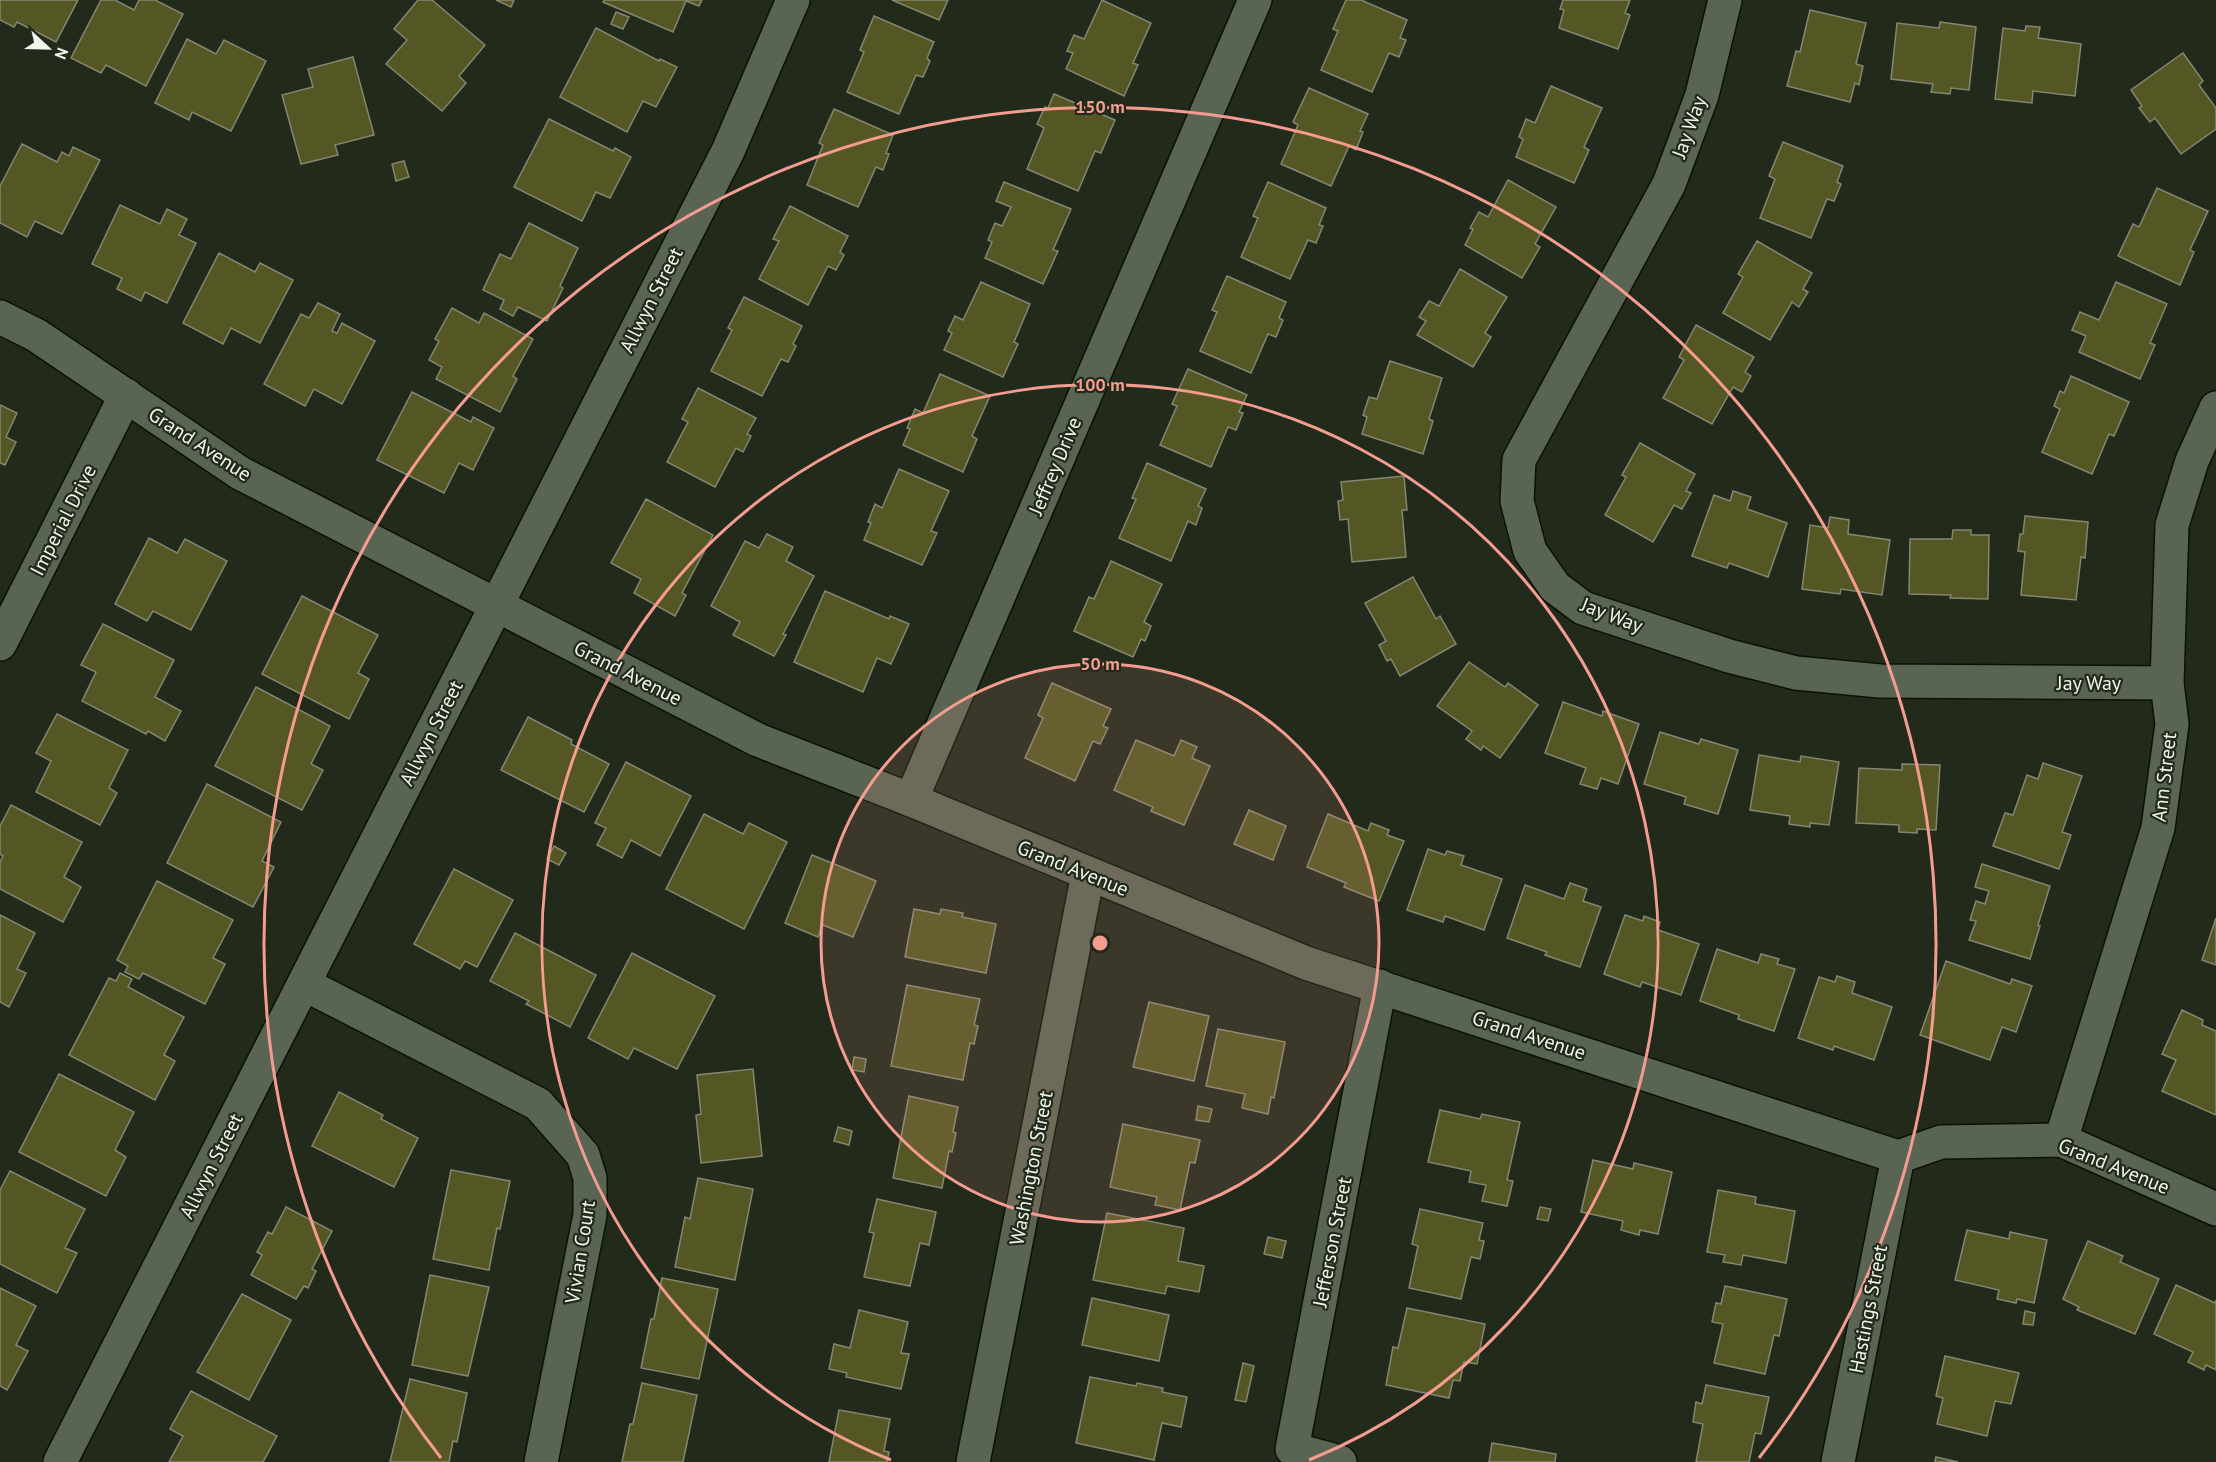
<svg xmlns="http://www.w3.org/2000/svg" width="2216" height="1462" font-family="'PT Sans',sans-serif">
  <style>
    .building { fill: #545723; stroke: #848672; stroke-width: 1.5 }
    .lines { fill: none; stroke-linecap: round; stroke-linejoin: round }
    .minor-casing { stroke: #0a1205; stroke-width: 36 }
    .minor { stroke: #5a6453; stroke-width: 33 }
    .ring { fill: none; stroke: #f59c91; stroke-width: 3 }
    .labels { text-anchor: middle; stroke-width: 4.5; stroke-linejoin: round; paint-order: stroke }
    .street-label { font-size: 20px; fill: #f0f6ec; stroke: #212a1b }
    .centre { fill: #f59c91; stroke: #212a1b; stroke-width: 3 }
    .ring-label { font-size: 18px; text-anchor: middle; font-weight: bold; fill: #f59c91; stroke: #212a1b; stroke-width: 4.5; stroke-linejoin: round; paint-order: stroke }
  </style>
  <rect width="100%" height="100%" fill="#212a1b"/>
  <g class="building">
    <polygon points="0,0 78,0 56,42 17,22 14,27 0,20"/>
    <polygon points="101,0 115,0 134,10 139,0 155,0 183,14 146,86 106,65 101,73 71,58"/>
    <polygon points="418,0 432,0 485,45 459,76 466,83 442,111 386,64 407,40 394,29"/>
    <polygon points="496,0 514,0 511,7"/>
    <polygon points="604,0 702,0 699,6 686,1 673,32 603,2"/>
    <polygon points="892,0 948,0 939,20"/>
    <polygon points="1102,0 1151,23 1133,63 1138,65 1124,96 1066,69 1073,53 1067,51 1074,35 1084,39"/>
    <polygon points="1346,0 1361,0 1407,20 1400,38 1406,40 1399,57 1389,53 1372,92 1321,70 1338,31 1333,29"/>
    <polygon points="1563,0 1630,0 1625,13 1630,15 1618,49 1559,28 1564,10 1560,9"/>
    <polygon points="1810,10 1866,23 1856,64 1863,66 1859,85 1855,83 1850,102 1787,86 1796,51 1800,52"/>
    <polygon points="616,12 629,17 623,29 611,24"/>
    <polygon points="874,16 934,42 927,58 930,61 923,77 916,75 899,114 847,92 864,52 860,50"/>
    <polygon points="1940,22 1976,27 1969,90 1951,88 1950,94 1931,92 1933,84 1891,79 1897,23 1939,28"/>
    <polygon points="2026,26 2040,27 2038,38 2081,44 2075,96 2033,91 2032,103 1995,99 2003,28 2025,31"/>
    <polygon points="596,28 659,61 660,59 677,67 656,107 643,101 627,132 560,97"/>
    <polygon points="187,39 216,54 224,40 266,61 231,131 192,112 189,120 155,103"/>
    <polygon points="2183,53 2203,81 2199,85 2216,108 2216,129 2181,154 2155,118 2150,122 2139,108 2142,106 2131,90"/>
    <polygon points="353,57 374,135 335,145 338,155 301,164 282,95 313,87 308,69"/>
    <polygon points="1551,86 1602,108 1584,147 1589,150 1574,183 1516,157 1523,139 1519,137 1526,119 1535,123"/>
    <polygon points="1309,88 1368,114 1360,131 1363,132 1356,150 1349,146 1331,186 1281,164 1298,125 1293,122"/>
    <polygon points="1054,94 1115,120 1101,153 1095,151 1078,191 1027,169 1044,128 1037,124 1045,107 1048,108"/>
    <polygon points="834,109 893,135 886,153 889,154 883,170 876,167 858,207 807,185 823,145 819,143"/>
    <polygon points="549,119 613,151 615,148 631,157 610,198 596,192 582,221 514,187"/>
    <polygon points="1783,142 1843,166 1837,182 1841,184 1834,201 1827,199 1811,238 1760,218 1775,179 1769,176"/>
    <polygon points="22,144 57,162 62,152 69,156 73,147 100,160 62,234 35,221 27,237 0,223 0,186"/>
    <polygon points="404,161 409,177 396,181 392,164"/>
    <polygon points="1508,180 1556,207 1535,244 1540,247 1522,278 1465,245 1473,229 1470,228 1479,212 1488,217"/>
    <polygon points="1004,182 1071,209 1053,250 1058,251 1043,284 985,258 992,242 988,240 995,223 1002,226 1011,207 996,201"/>
    <polygon points="1268,182 1326,208 1319,225 1323,226 1316,243 1308,240 1290,279 1241,257 1258,218 1253,216"/>
    <polygon points="2157,188 2208,211 2190,250 2194,252 2180,285 2118,256 2133,224 2139,227"/>
    <polygon points="120,205 160,224 167,209 187,219 179,235 196,243 167,303 145,292 141,301 117,289 122,278 92,264"/>
    <polygon points="790,206 848,236 840,252 844,255 836,270 828,266 808,305 759,279 779,241 773,239"/>
    <polygon points="529,223 578,248 560,286 563,288 547,321 518,307 513,316 500,309 504,300 483,290 500,254 511,259"/>
    <polygon points="1757,241 1812,273 1803,289 1808,292 1799,307 1792,302 1770,340 1723,313 1743,277 1738,274"/>
    <polygon points="219,253 255,272 260,263 293,280 260,343 231,328 223,344 183,323"/>
    <polygon points="1460,269 1507,297 1485,333 1491,337 1473,367 1417,335 1426,321 1419,317 1429,301 1439,306"/>
    <polygon points="1227,276 1286,302 1279,318 1283,320 1276,337 1268,334 1251,373 1200,351 1217,312 1212,310"/>
    <polygon points="981,282 1030,304 1014,342 1018,344 1003,377 944,350 952,333 948,331 955,316 963,320"/>
    <polygon points="2116,282 2167,304 2150,343 2155,345 2140,379 2079,352 2086,336 2072,330 2080,312 2099,320"/>
    <polygon points="744,297 802,326 793,344 796,346 788,362 781,359 762,396 711,371 732,330 728,328"/>
    <polygon points="318,303 340,314 332,331 337,333 342,323 375,341 342,404 314,389 305,406 264,384 301,314 309,318"/>
    <polygon points="452,308 479,323 484,313 533,339 513,376 517,379 500,412 436,379 442,367 429,360 439,341 435,339"/>
    <polygon points="1696,325 1754,357 1745,372 1751,376 1742,392 1733,387 1712,424 1663,398 1684,360 1679,357"/>
    <polygon points="1390,361 1442,378 1429,419 1433,421 1423,454 1362,434 1367,417 1363,415 1369,397 1377,399"/>
    <polygon points="1188,369 1247,395 1239,412 1243,413 1236,430 1228,427 1211,467 1160,445 1177,406 1172,404"/>
    <polygon points="940,374 990,396 972,436 977,439 963,472 903,445 910,429 907,428 915,409 923,413"/>
    <polygon points="2071,376 2129,402 2114,436 2109,434 2092,474 2042,452 2060,409 2054,406 2060,391 2064,393"/>
    <polygon points="698,388 756,418 747,434 751,436 743,452 736,448 715,487 667,462 688,422 682,419"/>
    <polygon points="412,392 471,422 473,417 494,428 473,470 459,463 444,493 377,460"/>
    <polygon points="0,405 17,413 6,437 16,442 5,465 0,463"/>
    <polygon points="1640,443 1695,474 1686,491 1691,493 1682,509 1674,505 1653,542 1605,515 1626,477 1622,475"/>
    <polygon points="1147,463 1206,489 1198,506 1202,508 1196,525 1188,521 1171,561 1119,538 1136,499 1132,498"/>
    <polygon points="899,469 949,491 931,531 937,533 922,565 864,540 871,523 868,522 875,504 882,508"/>
    <polygon points="1404,476 1407,510 1402,510 1406,557 1352,562 1348,519 1340,520 1338,501 1343,500 1341,482"/>
    <polygon points="1733,491 1751,497 1747,509 1787,523 1768,577 1729,563 1727,568 1692,556 1714,495 1730,501"/>
    <polygon points="646,499 713,535 682,593 686,595 675,616 634,593 641,579 611,563"/>
    <polygon points="2025,516 2088,522 2085,558 2081,557 2076,600 2021,595 2025,552 2018,551 2020,534 2023,534"/>
    <polygon points="1830,517 1849,520 1848,534 1890,540 1882,595 1841,589 1840,594 1802,589 1810,525 1828,528"/>
    <polygon points="1953,530 1971,530 1971,535 1989,535 1988,599 1950,598 1951,595 1909,594 1910,539 1952,539"/>
    <polygon points="767,534 793,547 786,561 814,576 783,634 786,635 774,656 733,635 740,622 711,606 745,541 759,548"/>
    <polygon points="149,538 177,553 185,539 227,561 191,630 153,611 147,621 115,604"/>
    <polygon points="1111,561 1162,584 1144,622 1151,626 1145,641 1141,639 1133,657 1074,631 1089,597 1094,599"/>
    <polygon points="1413,577 1436,619 1440,616 1456,644 1400,676 1391,659 1387,661 1379,645 1386,641 1365,603"/>
    <polygon points="825,591 889,619 890,616 909,624 891,664 877,658 863,692 794,662"/>
    <polygon points="302,596 378,635 358,673 369,679 349,719 262,674"/>
    <polygon points="103,624 174,660 155,697 181,711 165,741 148,731 146,734 82,701 96,672 81,665"/>
    <polygon points="1469,662 1505,687 1508,683 1538,705 1500,758 1483,746 1481,750 1466,739 1472,731 1437,706"/>
    <polygon points="1052,683 1111,709 1103,726 1108,728 1100,744 1093,741 1075,781 1025,758 1043,718 1038,715"/>
    <polygon points="256,687 330,726 311,764 323,770 302,810 215,766"/>
    <polygon points="1563,702 1602,716 1603,711 1639,724 1618,784 1601,778 1597,789 1580,784 1586,768 1545,753"/>
    <polygon points="57,714 128,750 109,788 117,793 100,825 36,792 51,761 36,753"/>
    <polygon points="528,717 572,740 571,744 609,764 584,812 501,770"/>
    <polygon points="1660,732 1699,744 1701,739 1738,750 1718,814 1684,804 1686,797 1644,784"/>
    <polygon points="1136,740 1174,756 1181,740 1197,747 1192,758 1210,766 1184,825 1151,811 1153,807 1114,790"/>
    <polygon points="1759,755 1800,762 1801,756 1839,762 1829,825 1810,823 1810,827 1789,824 1790,816 1750,810"/>
    <polygon points="626,762 691,796 660,856 631,840 622,858 597,845 606,828 595,823"/>
    <polygon points="2043,763 2082,776 2062,832 2071,835 2059,869 1993,846 2005,813 2013,815 2027,775 2038,779"/>
    <polygon points="1902,764 1940,765 1936,830 1917,829 1917,833 1899,832 1899,825 1856,823 1859,768 1902,770"/>
    <polygon points="207,784 281,822 262,861 274,867 253,907 167,863"/>
    <polygon points="11,805 82,842 64,877 81,887 63,922 0,889 0,862 3,856 0,854 0,826"/>
    <polygon points="1249,810 1286,826 1273,860 1234,844"/>
    <polygon points="704,814 743,834 749,823 787,842 744,929 666,889"/>
    <polygon points="1328,814 1368,831 1371,823 1389,830 1387,835 1404,841 1379,901 1344,887 1346,883 1307,867"/>
    <polygon points="554,846 566,853 559,865 547,859"/>
    <polygon points="1428,849 1445,855 1447,851 1464,856 1461,865 1502,879 1484,930 1445,916 1443,922 1407,910"/>
    <polygon points="812,855 876,881 853,937 823,925 818,937 785,923"/>
    <polygon points="1982,864 2050,886 2038,925 2040,926 2030,959 1969,940 1976,921 1970,920 1976,901 1985,904 1989,891 1975,887"/>
    <polygon points="454,869 513,900 477,967 465,961 460,969 414,944"/>
    <polygon points="157,881 233,920 213,958 225,964 205,1004 143,973 139,979 125,972 128,966 117,960"/>
    <polygon points="1570,883 1587,889 1583,901 1601,907 1580,967 1545,955 1547,952 1507,938 1525,885 1564,899"/>
    <polygon points="914,909 940,914 941,909 963,913 962,917 996,924 986,973 905,957"/>
    <polygon points="0,915 35,933 17,969 26,973 9,1007 0,1002"/>
    <polygon points="1625,915 1643,921 1644,916 1660,922 1658,930 1699,944 1681,995 1642,982 1640,987 1604,974"/>
    <polygon points="2216,918 2216,965 2202,960"/>
    <polygon points="515,933 596,975 570,1027 526,1004 529,1001 490,981"/>
    <polygon points="1717,949 1758,963 1761,954 1779,959 1777,964 1795,969 1774,1031 1738,1019 1739,1015 1700,1001"/>
    <polygon points="632,953 715,996 677,1069 634,1048 628,1059 588,1038"/>
    <polygon points="1946,961 2010,984 2012,979 2032,986 2016,1032 2002,1027 1990,1060 1920,1035"/>
    <polygon points="120,973 132,979 128,987 184,1017 164,1055 175,1061 155,1100 69,1055 109,978 116,981"/>
    <polygon points="1837,976 1855,982 1852,993 1892,1007 1874,1060 1834,1046 1833,1050 1798,1038 1819,977 1835,982"/>
    <polygon points="907,985 980,999 974,1025 978,1026 974,1044 970,1043 963,1080 891,1066"/>
    <polygon points="1149,1002 1209,1016 1194,1081 1133,1067"/>
    <polygon points="2182,1010 2203,1020 2202,1025 2216,1031 2216,1115 2162,1091 2176,1060 2162,1054"/>
    <polygon points="1218,1029 1285,1042 1274,1098 1271,1097 1268,1114 1242,1108 1245,1094 1206,1086"/>
    <polygon points="854,1057 866,1059 864,1072 852,1070"/>
    <polygon points="753,1069 762,1156 701,1163 696,1115 701,1114 697,1075"/>
    <polygon points="59,1074 134,1112 115,1150 126,1157 106,1196 19,1152"/>
    <polygon points="339,1092 383,1115 381,1119 418,1138 394,1187 312,1146"/>
    <polygon points="909,1096 958,1107 953,1132 956,1133 952,1152 949,1151 942,1188 893,1178"/>
    <polygon points="1198,1106 1212,1109 1209,1122 1196,1120"/>
    <polygon points="1440,1110 1480,1119 1482,1114 1520,1122 1507,1180 1513,1181 1507,1206 1482,1201 1486,1185 1469,1182 1471,1171 1428,1162"/>
    <polygon points="1123,1124 1200,1140 1195,1163 1190,1162 1180,1210 1155,1205 1157,1197 1110,1187"/>
    <polygon points="838,1127 852,1131 849,1145 834,1141"/>
    <polygon points="1593,1160 1633,1169 1634,1163 1672,1172 1658,1234 1640,1230 1639,1235 1621,1230 1623,1221 1581,1212"/>
    <polygon points="451,1170 510,1181 500,1229 497,1228 489,1270 433,1259"/>
    <polygon points="10,1171 85,1209 65,1248 77,1253 57,1293 0,1264 0,1190"/>
    <polygon points="698,1178 753,1189 735,1280 675,1267 685,1217 690,1219"/>
    <polygon points="1718,1190 1756,1197 1755,1204 1795,1211 1786,1263 1743,1255 1741,1265 1723,1262 1725,1255 1707,1252"/>
    <polygon points="877,1199 936,1212 929,1245 920,1243 910,1286 864,1277 874,1233 869,1232"/>
    <polygon points="286,1207 332,1231 312,1269 316,1271 308,1288 304,1286 296,1299 251,1275 262,1255 257,1252 268,1232 272,1234"/>
    <polygon points="1540,1207 1551,1209 1548,1221 1537,1219"/>
    <polygon points="1420,1209 1483,1223 1479,1240 1484,1241 1480,1259 1471,1257 1461,1299 1409,1288 1418,1246 1412,1244"/>
    <polygon points="1107,1213 1184,1228 1178,1261 1204,1266 1199,1292 1167,1286 1165,1294 1093,1280"/>
    <polygon points="1967,1230 2009,1239 2010,1232 2047,1240 2034,1303 2017,1299 2016,1303 1997,1299 1999,1290 1955,1280"/>
    <polygon points="1268,1237 1286,1241 1282,1258 1264,1254"/>
    <polygon points="2088,1241 2123,1256 2120,1262 2159,1279 2135,1334 2077,1310 2079,1307 2063,1299"/>
    <polygon points="430,1275 489,1287 468,1376 412,1365"/>
    <polygon points="662,1278 718,1289 699,1379 641,1368 651,1319 654,1319"/>
    <polygon points="2176,1285 2215,1303 2216,1300 2216,1370 2206,1365 2204,1370 2188,1362 2193,1352 2154,1334"/>
    <polygon points="1725,1286 1787,1299 1779,1336 1774,1335 1765,1374 1714,1363 1723,1324 1712,1322 1716,1303 1721,1304"/>
    <polygon points="0,1288 36,1306 16,1345 28,1351 7,1390 0,1386"/>
    <polygon points="242,1294 291,1320 249,1400 197,1372"/>
    <polygon points="1092,1298 1169,1315 1159,1361 1082,1345"/>
    <polygon points="1407,1308 1485,1324 1477,1364 1464,1362 1460,1381 1453,1380 1449,1398 1386,1385 1393,1347 1398,1348"/>
    <polygon points="859,1310 908,1322 901,1353 909,1354 901,1389 846,1377 847,1373 829,1369 834,1344 850,1348"/>
    <polygon points="2025,1311 2035,1313 2033,1325 2023,1324"/>
    <polygon points="1945,1356 2019,1373 2011,1404 1995,1401 1987,1436 1937,1424 1943,1398 1936,1396"/>
    <polygon points="1243,1363 1254,1366 1246,1402 1235,1400"/>
    <polygon points="1090,1377 1136,1386 1137,1383 1163,1388 1162,1392 1187,1397 1181,1427 1162,1423 1154,1460 1076,1443"/>
    <polygon points="410,1379 467,1393 457,1442 453,1441 449,1462 390,1462"/>
    <polygon points="642,1383 697,1395 683,1462 622,1462 630,1424 633,1424"/>
    <polygon points="1706,1385 1769,1397 1761,1434 1755,1433 1749,1462 1696,1462 1703,1424 1693,1422 1696,1402 1702,1404"/>
    <polygon points="191,1391 277,1436 263,1462 169,1462 183,1436 170,1429"/>
    <polygon points="839,1410 890,1419 884,1451 889,1452 887,1462 829,1462"/>
    <polygon points="1492,1443 1556,1454 1555,1462 1489,1462"/>
    <polygon points="1936,1457 1958,1462 1935,1462"/>
  </g>
  <g class="lines">
    <defs>
      <g id="minor">
        <polyline points="1725,0 1702,95 1669,184 1519,460 1517,501 1530,551 1555,587 1583,608 1729,656 1796,673 1880,681 2167,683"/>
        <polyline points="0,317 36,335 240,473 758,740 911,800 1306,963 1898,1157 1941,1142 2061,1140 2216,1209"/>
        <polyline points="0,644 126,395"/>
        <polyline points="911,800 1255,0"/>
        <polyline points="304,984 538,1104 583,1155 590,1178 590,1215 541,1462"/>
        <polyline points="2061,1140 2158,828 2172,724 2167,683 2172,525 2192,461 2216,408"/>
        <polyline points="60,1462 728,151 793,0"/>
        <polyline points="973,1462 1088,874"/>
        <polyline points="1340,1462 1292,1449 1380,986"/>
        <polyline points="1838,1462 1898,1157"/>
      </g>
    </defs>
    <use href="#minor" class="minor-casing"/>
    <use href="#minor" class="minor"/>
  </g>
  <circle cx="1100" cy="943" r="279" fill="#f59c91" fill-opacity=".12"/>
  <g class="ring">
    <circle cx="1100" cy="943" r="279"/>
    <path d="M891 1460A558 558 0 1 1 1309 1460"/>
    <path d="M441 1458A836 836 0 1 1 1759 1458"/>
  </g>
  <g class="labels">
    <g class="street-label">
      <text transform="translate(1689 127) rotate(-70)" y="7">Jay Way</text>
      <text transform="translate(651 300) rotate(-63)" y="7">Allwyn Street</text>
      <text transform="translate(200 444) rotate(33)" y="7">Grand Avenue</text>
      <text transform="translate(1055 466) rotate(-67)" y="7">Jeffrey Drive</text>
      <text transform="translate(63 520) rotate(-63)" y="7">Imperial Drive</text>
      <text transform="translate(1612 615) rotate(21)" y="7">Jay Way</text>
      <text transform="translate(628 673) rotate(27)" y="7">Grand Avenue</text>
      <text x="2089" y="690">Jay Way</text>
      <text transform="translate(431 733) rotate(-63)" y="7">Allwyn Street</text>
      <text transform="translate(2164 777) rotate(-83)" y="7">Ann Street</text>
      <text transform="translate(1073 868) rotate(22)" y="7">Grand Avenue</text>
      <text transform="translate(1529 1035) rotate(18)" y="7">Grand Avenue</text>
      <text transform="translate(211 1166) rotate(-63)" y="7">Allwyn Street</text>
      <text transform="translate(2114 1166) rotate(22)" y="7">Grand Avenue</text>
      <text transform="translate(1031 1168) rotate(-79)" y="7">Washington Street</text>
      <text transform="translate(1332 1242) rotate(-79)" y="7">Jefferson Street</text>
      <text transform="translate(580 1252) rotate(-81)" y="7">Vivian Court</text>
      <text transform="translate(1868 1309) rotate(-79)" y="7">Hastings Street</text>
    </g>
  </g>
  <circle cx="1100" cy="943" r="9" class="centre"/>
  <g class="ring-label">
    <text x="1100" y="113">150 m</text>
    <text x="1100" y="391">100 m</text>
    <text x="1100" y="670">50 m</text>
  </g>
  <g transform="translate(48 48) rotate(112)" stroke="#212a1b" stroke-width="4.5" paint-order="stroke">
  <path d="M0-4.5L10 22L0 15L-10 22Z" fill="#f0f6ec"/>
  <text y="-9" font-size="16" font-weight="bold" text-anchor="middle" fill="#f0f6ec">N</text>
  </g>
</svg>
